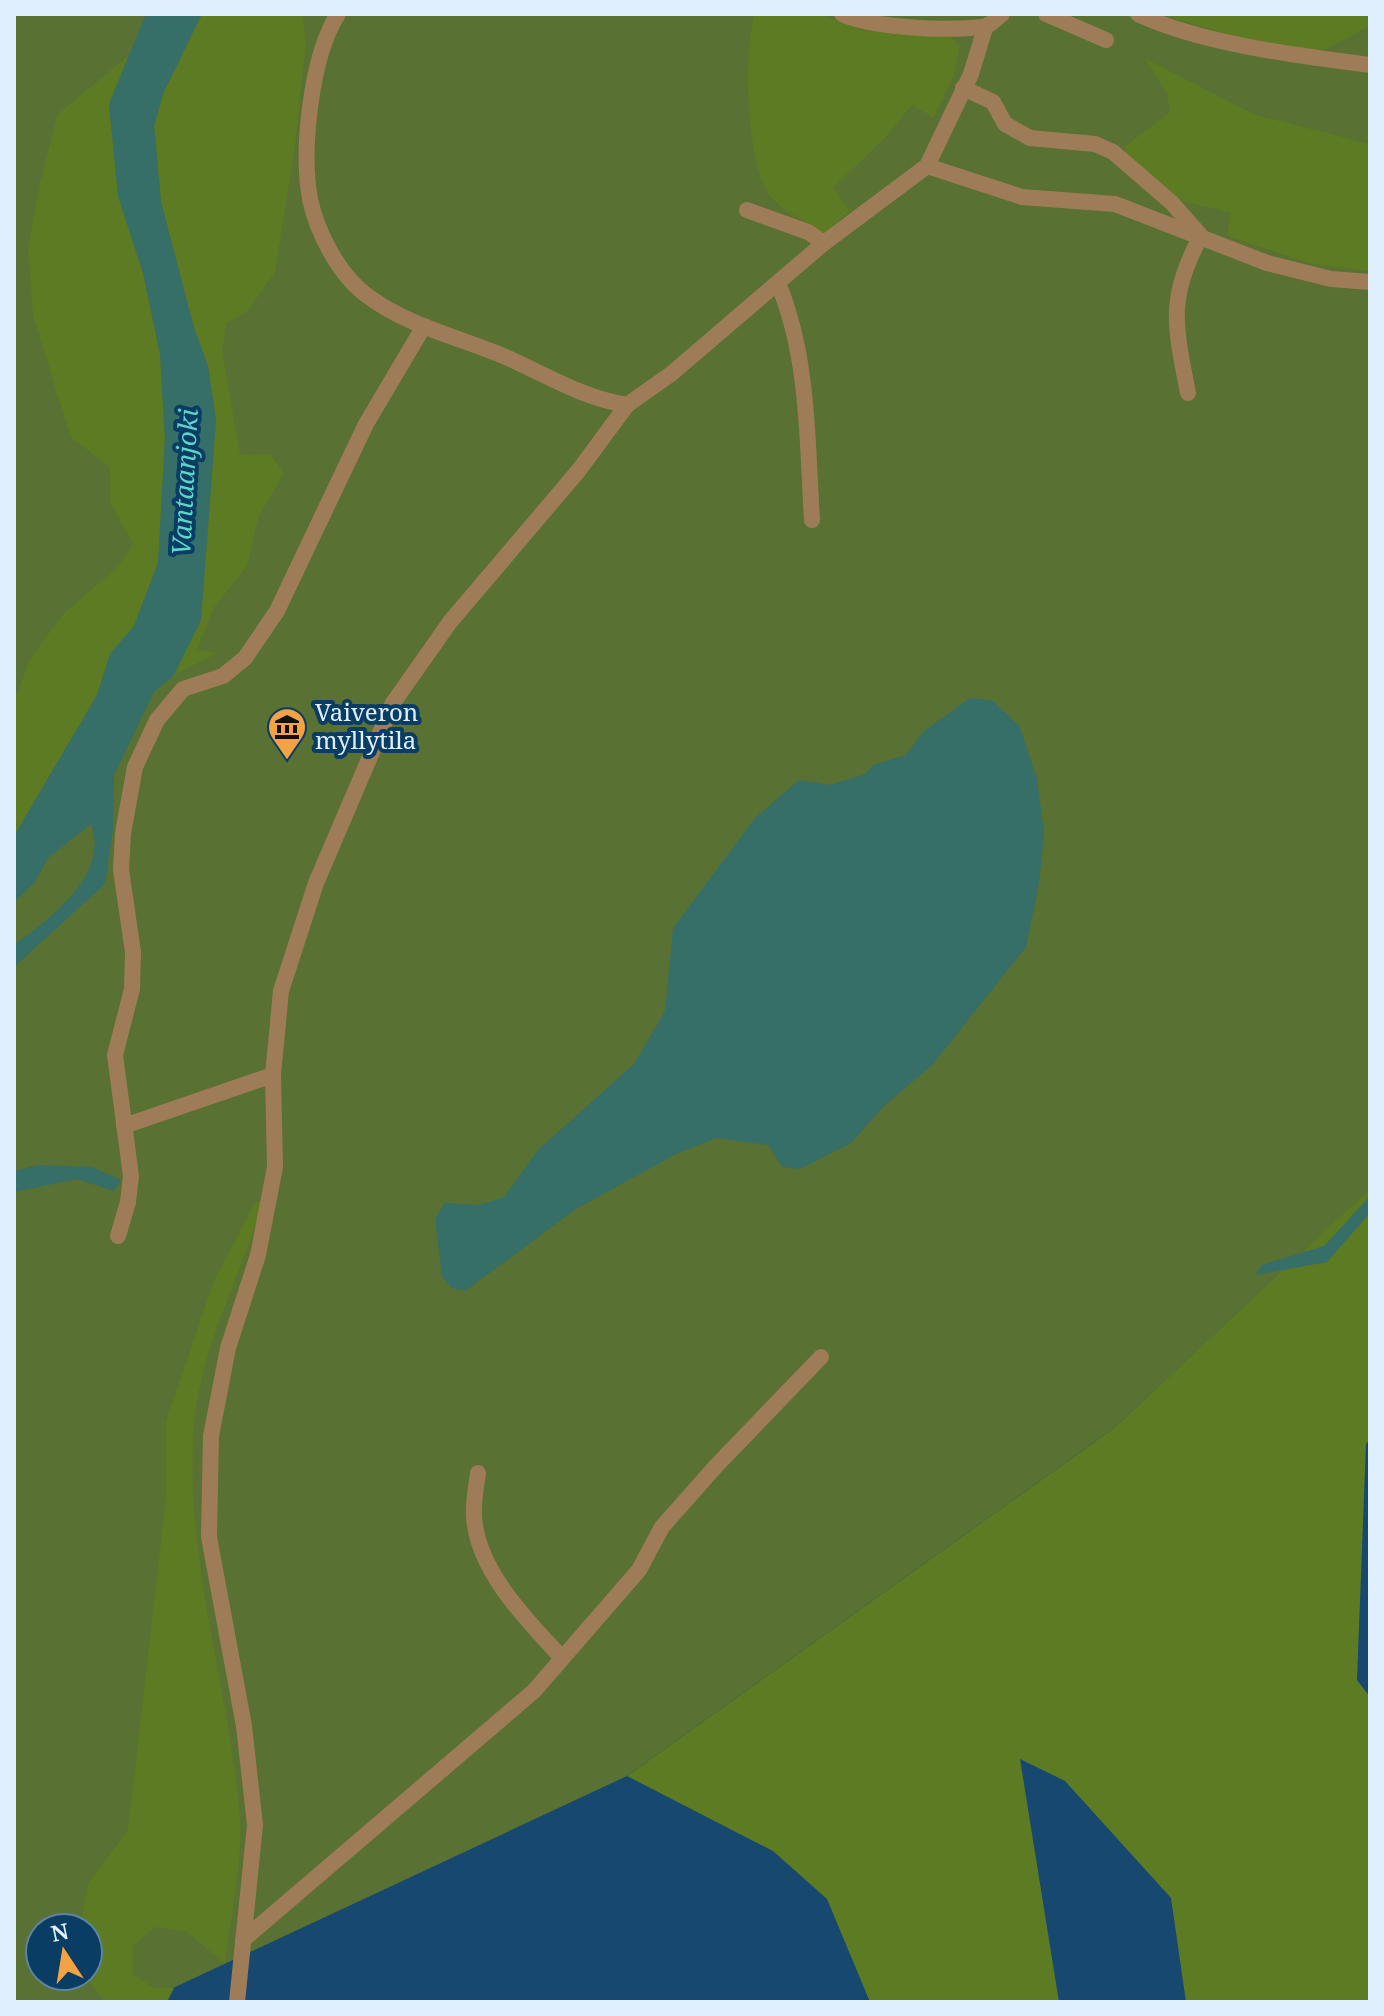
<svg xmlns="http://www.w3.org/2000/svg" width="1384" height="2016" font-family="'Noto Serif',serif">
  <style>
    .green { fill: #597132; fill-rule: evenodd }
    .forest { fill: #5c7b23 }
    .water { fill: #366e68 }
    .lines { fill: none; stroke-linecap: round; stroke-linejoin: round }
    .lane { stroke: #9f7c58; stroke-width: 16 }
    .labels { text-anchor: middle; stroke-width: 8; stroke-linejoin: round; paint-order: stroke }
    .poi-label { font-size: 24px; fill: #e0effe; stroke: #093d64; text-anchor: start }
    .water-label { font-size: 26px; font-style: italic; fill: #5fd5c9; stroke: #093d64 }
  </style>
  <rect width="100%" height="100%" fill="#174870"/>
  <path class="green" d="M 14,14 L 1370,14 L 1370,1213 L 1284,1270 L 1114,1428 L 627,1776 L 143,2002 L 14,2002 ZM 40,1928 L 88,1928 L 88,1976 L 40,1976 Z"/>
  <g class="forest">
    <polygon points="202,14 302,14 306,41 295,147 275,272 248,311 227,323 222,350 240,455 270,454 284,473 258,518 247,566 213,609 197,650 218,653 174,675 201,620 216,420 208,366 194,328 161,202 154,126 163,94"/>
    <path d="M 754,14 L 820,14 L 864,31 L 947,34 L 960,46 L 954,74 L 934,118 L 912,105 L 885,138 L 833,188 L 850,211 L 824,233 C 806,222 774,207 765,188 C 746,146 744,58 754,14 Z"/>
    <polygon points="1159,14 1370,14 1370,26 1322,51 1243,39"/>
    <polygon points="129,55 109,104 118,196 143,273 160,354 165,439 158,563 134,626 110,654 97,695 14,836 14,702 30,659 64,613 119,566 133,544 110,502 110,467 71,438 33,315 28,248 40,183 58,114"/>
    <polygon points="1144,58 1256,115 1370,144 1370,271 1312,264 1227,236 1231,213 1182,201 1126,154 1124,147 1170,112 1167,93"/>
    <polygon points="1370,1189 1370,1439 1366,1444 1357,1680 1370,1697 1370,2002 1186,2002 1171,1898 1065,1781 1020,1759 1059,2002 870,2002 827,1899 773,1851 627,1776 1114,1428"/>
    <path d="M 263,1201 C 241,1277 200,1348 194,1427 C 184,1560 230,1688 240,1819 C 243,1858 230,1923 225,1964 L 187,1932 L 156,1927 L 133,1945 L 133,1974 L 154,1988 L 174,1988 L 167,2002 L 105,2002 L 85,1976 L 88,1976 L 88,1928 L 80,1928 L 88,1884 L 128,1830 L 166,1498 L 166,1421 L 214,1281 L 255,1202 Z"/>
  </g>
  <g class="water">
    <path d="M 146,14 L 202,14 L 163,94 L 154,126 L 161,202 L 194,328 L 208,366 L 216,420 L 201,620 L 174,675 L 154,692 L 114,775 L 113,829 L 105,884 L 14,967 L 14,945 C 50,919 110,874 91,824 L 48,858 L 34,883 L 14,902 L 14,836 L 97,695 L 110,654 L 134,626 L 158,563 L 165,439 L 160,354 L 143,273 L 118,196 L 109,104 Z"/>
    <polygon points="970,698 993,701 1020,727 1037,779 1044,834 1039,883 1026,947 933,1064 883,1107 851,1143 800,1169 782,1167 768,1145 716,1138 676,1154 576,1209 465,1291 452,1288 442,1277 435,1219 445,1203 479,1205 504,1197 538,1150 634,1064 665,1011 673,928 755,818 799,780 830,785 866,774 873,765 906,755 924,731"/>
    <polygon points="38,1165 92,1167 121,1180 114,1191 77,1179 14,1192 14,1171"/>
    <polygon points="1370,1196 1370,1213 1327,1262 1255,1275 1262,1265 1324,1246"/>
  </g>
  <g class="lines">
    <g class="lane">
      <path d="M 338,14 C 311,56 301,150 310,199 C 317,233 340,277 369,297 C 410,327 462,338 508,358 C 548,376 583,398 627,405"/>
      <path d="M 842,14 C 872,28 948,31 981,27 C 989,27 996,19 1002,14"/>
      <polyline points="1046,14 1106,40"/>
      <path d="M 1138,14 C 1201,44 1300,56 1370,65"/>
      <path d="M 963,88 L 993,102 L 1005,124 L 1030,138 L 1095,144 L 1113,152 L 1172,203 L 1201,236 C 1167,298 1175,326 1188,393"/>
      <polyline points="927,166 971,74 985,28"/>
      <polyline points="747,210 808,232 824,243"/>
      <path d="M 778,283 C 809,358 807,440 812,520"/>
      <polyline points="124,1126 273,1075"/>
      <polyline points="118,1236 128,1202 131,1176 115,1055 132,989 133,952 121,870 123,833 135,767 157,720 183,689 223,676 245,658 277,611 366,424 424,326"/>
      <path d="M 478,1473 C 476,1487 473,1503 474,1517 C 478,1572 527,1620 562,1658"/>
      <polyline points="243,1940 534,1691 639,1570 662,1527 716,1466 821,1357"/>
      <polyline points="237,2002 255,1825 244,1726 209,1537 211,1436 228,1348 258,1255 275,1167 273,1075 281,991 316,883 393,703 450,622 579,470 627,405 671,374 824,243 927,166 1022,197 1115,204 1267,263 1331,279 1370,282"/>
    </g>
  </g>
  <defs>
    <symbol id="museum-pin" viewBox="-11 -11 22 30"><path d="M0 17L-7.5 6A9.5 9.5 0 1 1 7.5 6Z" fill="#f4a344" stroke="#093d64"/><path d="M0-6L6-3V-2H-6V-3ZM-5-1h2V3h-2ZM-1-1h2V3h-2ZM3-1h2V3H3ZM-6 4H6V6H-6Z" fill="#111"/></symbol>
  </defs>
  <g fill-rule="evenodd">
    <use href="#museum-pin" x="265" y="705" width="44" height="60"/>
  </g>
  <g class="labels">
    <g class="poi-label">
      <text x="315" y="721">Vaiveron<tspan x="315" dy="28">myllytila</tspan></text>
    </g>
    <g class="water-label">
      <text transform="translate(185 482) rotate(-87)" y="9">Vantaanjoki</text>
    </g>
  </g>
  <rect width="1384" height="2016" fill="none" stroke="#e0effe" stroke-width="32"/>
  <g transform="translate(64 1952) rotate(348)"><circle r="38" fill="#093d64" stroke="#5f84a2" stroke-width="2"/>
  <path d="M0-6L14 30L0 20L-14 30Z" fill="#f4a344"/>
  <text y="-12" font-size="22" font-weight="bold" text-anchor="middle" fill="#e0effe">N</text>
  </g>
</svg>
